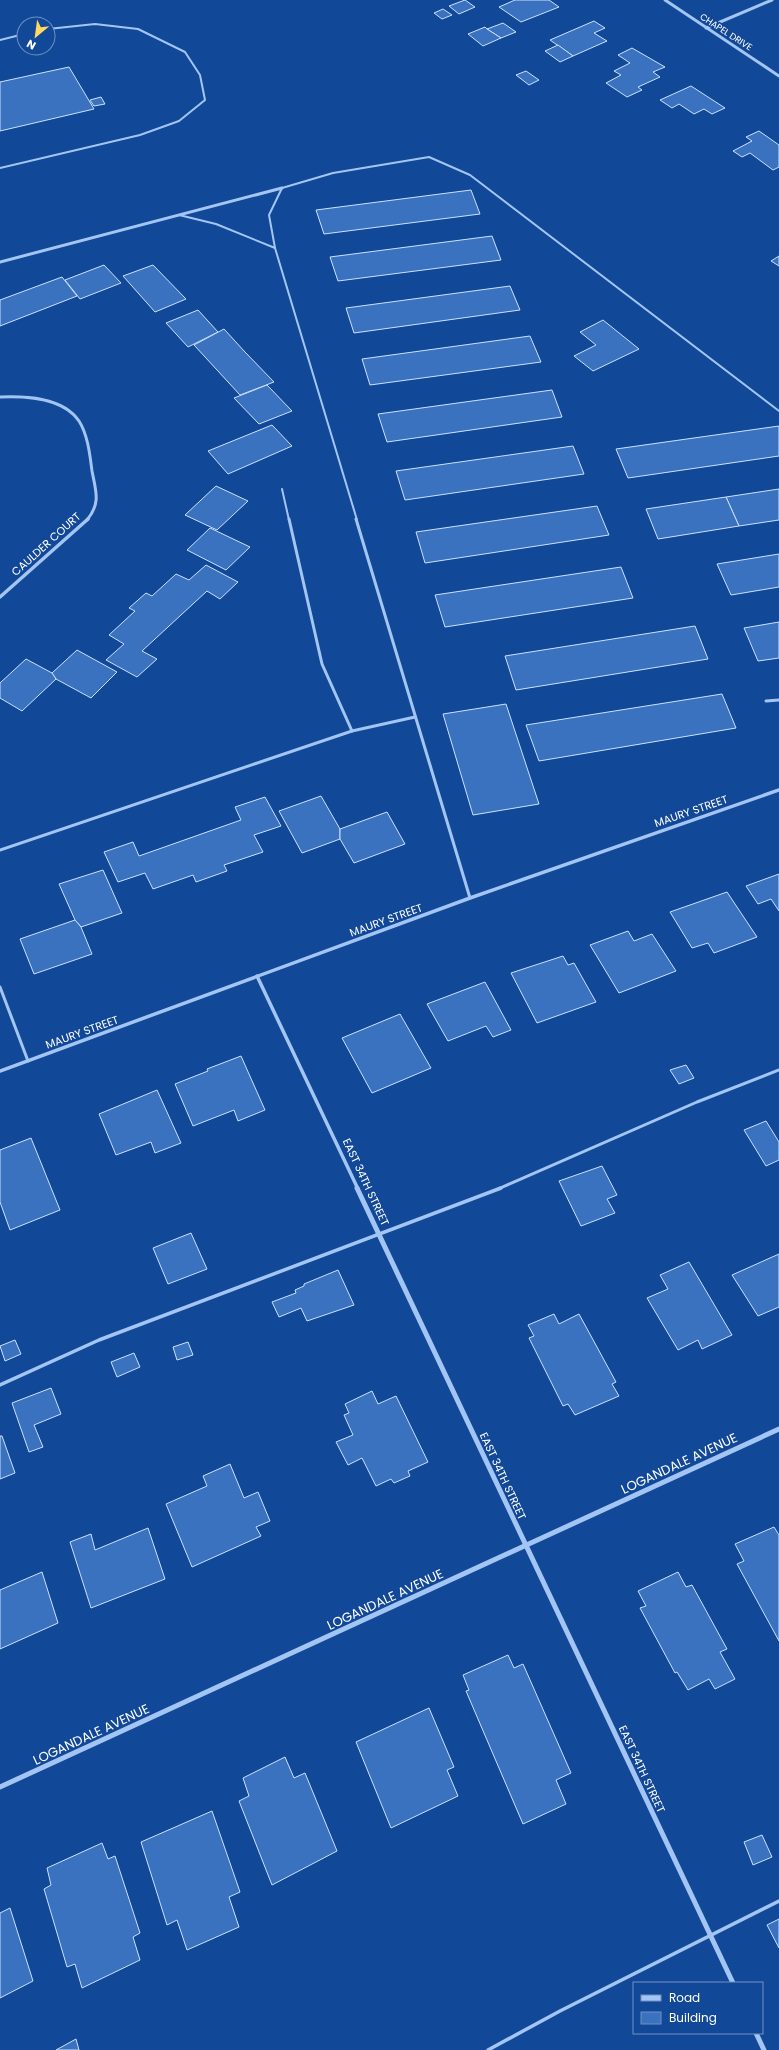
<svg xmlns="http://www.w3.org/2000/svg" width="779" height="2050" font-family="Poppins,sans-serif">
  <style>
    .building { fill: #3a72c0; stroke: #cbe0fd }
    .lines { fill: none; stroke-linecap: round; stroke-linejoin: round }
    .service-far2 { stroke: #a3c5f4; stroke-width: 2 }
    .service-far1 { stroke: #a3c5f4; stroke-width: 3 }
    .service { stroke: #a3c5f4; stroke-width: 3.5 }
    .minor-far2 { stroke: #a3c5f4; stroke-width: 3 }
    .minor-far1 { stroke: #a3c5f4; stroke-width: 3.5 }
    .minor { stroke: #a3c5f4; stroke-width: 5 }
    .labels { text-anchor: middle; stroke-width: 3.5; stroke-linejoin: round; paint-order: stroke }
    .far-street-label { font-size: 9px; fill: #fff; stroke: #124898 }
    .street-label { font-size: 11px; fill: #fff; stroke: #124898 }
    .near-street-label { font-size: 13px; fill: #fff; stroke: #124898 }
  </style>
  <rect width="100%" height="100%" fill="#124898"/>
  <g class="building">
    <polygon points="465,0 475,7 459,14 449,6"/>
    <polygon points="515,0 549,0 559,7 521,22 499,7"/>
    <polygon points="443,9 452,15 442,19 434,13"/>
    <polygon points="594,21 605,28 594,33 607,41 573,56 550,40"/>
    <polygon points="503,23 516,32 501,38 487,29"/>
    <polygon points="485,27 487,29 501,38 483,46 468,34"/>
    <polygon points="558,45 573,56 560,62 545,51"/>
    <polygon points="632,48 665,67 653,72 660,77 638,87 642,90 627,97 606,83 621,75 614,71 630,63 618,55"/>
    <polygon points="69,67 94,109 0,131 0,82"/>
    <polygon points="526,71 539,80 529,85 516,75"/>
    <polygon points="691,86 725,108 712,114 704,109 694,114 679,104 672,108 660,100"/>
    <polygon points="101,97 105,104 94,106 90,100"/>
    <polygon points="759,131 779,145 779,167 773,170 750,153 742,157 733,151 752,141 746,137"/>
    <polygon points="471,190 480,214 324,234 316,210"/>
    <polygon points="492,236 501,260 338,281 330,257"/>
    <polygon points="779,256 779,266 771,261"/>
    <polygon points="104,265 121,283 80,299 65,280"/>
    <polygon points="153,265 186,299 155,312 123,276"/>
    <polygon points="62,277 77,296 0,326 0,300"/>
    <polygon points="510,286 520,310 354,333 346,308"/>
    <polygon points="198,310 218,332 188,347 166,323"/>
    <polygon points="603,320 639,349 593,371 574,356 596,345 580,332"/>
    <polygon points="224,329 245,352 274,382 240,395 194,345"/>
    <polygon points="530,336 541,362 370,385 362,359"/>
    <polygon points="267,385 292,411 259,424 234,398"/>
    <polygon points="552,390 562,417 387,442 378,414"/>
    <polygon points="272,425 292,446 228,474 208,451"/>
    <polygon points="779,426 779,456 628,478 616,449"/>
    <polygon points="573,446 584,474 405,500 396,471"/>
    <polygon points="216,486 248,501 217,530 185,515"/>
    <polygon points="779,489 779,520 739,526 726,497"/>
    <polygon points="726,497 739,526 658,539 646,509"/>
    <polygon points="597,506 609,535 425,563 416,532"/>
    <polygon points="210,528 250,547 226,570 187,550"/>
    <polygon points="779,554 779,587 731,595 717,564"/>
    <polygon points="206,565 238,582 220,599 207,591 142,651 157,659 137,677 106,660 124,644 109,635 135,611 129,608 146,593 152,596 176,574 189,580"/>
    <polygon points="621,567 633,598 445,627 435,595"/>
    <polygon points="779,622 779,658 758,661 744,628"/>
    <polygon points="695,626 708,659 516,690 505,656"/>
    <polygon points="77,650 117,672 91,698 56,679 52,673"/>
    <polygon points="26,659 52,673 56,679 22,711 0,698 0,683"/>
    <polygon points="722,694 736,728 539,761 526,725"/>
    <polygon points="506,704 539,804 473,815 443,714"/>
    <polygon points="321,796 340,829 340,839 302,853 279,811"/>
    <polygon points="265,797 281,826 254,835 263,852 224,865 227,871 196,882 193,875 153,889 145,873 118,882 104,852 133,842 139,856 241,820 235,807"/>
    <polygon points="387,812 405,844 354,863 340,839 340,829"/>
    <polygon points="103,870 122,913 81,927 75,920 59,884"/>
    <polygon points="779,874 779,911 771,899 758,904 746,886"/>
    <polygon points="727,892 757,937 714,953 708,943 692,948 670,912"/>
    <polygon points="75,920 81,927 92,954 34,974 20,939"/>
    <polygon points="628,931 634,941 652,934 676,971 619,993 590,945"/>
    <polygon points="563,956 568,965 574,963 596,1002 537,1023 511,973"/>
    <polygon points="485,982 511,1030 493,1037 486,1026 448,1041 427,1004"/>
    <polygon points="400,1014 431,1068 372,1093 342,1038"/>
    <polygon points="241,1056 265,1110 238,1121 234,1110 193,1126 175,1084 208,1071 207,1069"/>
    <polygon points="686,1065 694,1078 679,1084 670,1070"/>
    <polygon points="157,1090 181,1143 155,1153 151,1142 116,1155 99,1114"/>
    <polygon points="766,1121 779,1142 779,1160 766,1166 744,1130"/>
    <polygon points="31,1138 60,1210 10,1230 0,1202 0,1150"/>
    <polygon points="602,1166 617,1195 607,1199 615,1213 581,1226 559,1181"/>
    <polygon points="191,1233 207,1269 168,1284 153,1248"/>
    <polygon points="779,1254 779,1307 758,1316 732,1275"/>
    <polygon points="689,1262 732,1335 702,1349 698,1340 678,1350 647,1298 668,1289 660,1275"/>
    <polygon points="338,1270 354,1305 307,1321 301,1308 279,1317 272,1302 296,1293 295,1290 304,1286 304,1284"/>
    <polygon points="554,1314 559,1324 579,1314 616,1382 612,1384 619,1396 575,1415 568,1404 563,1406 529,1338 534,1336 528,1325"/>
    <polygon points="15,1340 21,1354 5,1361 0,1346"/>
    <polygon points="188,1342 193,1355 177,1360 173,1347"/>
    <polygon points="134,1353 140,1367 117,1377 111,1362"/>
    <polygon points="51,1388 61,1414 34,1425 43,1447 29,1452 12,1403"/>
    <polygon points="372,1391 378,1404 396,1396 428,1462 408,1471 410,1476 394,1483 391,1479 376,1486 362,1458 348,1465 336,1442 353,1435 344,1415 349,1413 345,1404"/>
    <polygon points="0,1436 2,1436 15,1473 0,1479"/>
    <polygon points="230,1464 244,1498 258,1492 270,1521 256,1527 261,1536 192,1567 166,1504 207,1486 203,1476"/>
    <polygon points="774,1527 779,1535 779,1641 737,1564 744,1561 735,1544"/>
    <polygon points="148,1528 165,1579 91,1608 70,1542 91,1534 95,1550"/>
    <polygon points="42,1572 58,1623 0,1649 0,1590"/>
    <polygon points="678,1572 686,1587 692,1585 727,1649 720,1652 735,1679 715,1689 709,1679 688,1690 677,1672 675,1673 640,1608 646,1606 638,1591"/>
    <polygon points="508,1655 514,1668 523,1664 571,1773 556,1780 566,1804 523,1824 466,1691 469,1690 463,1675"/>
    <polygon points="429,1708 454,1767 447,1770 458,1796 391,1828 356,1742"/>
    <polygon points="285,1757 294,1778 305,1773 337,1851 272,1885 239,1801 249,1796 243,1778"/>
    <polygon points="212,1811 240,1892 229,1897 239,1927 187,1950 177,1920 167,1925 141,1842"/>
    <polygon points="762,1835 772,1857 753,1865 744,1842"/>
    <polygon points="102,1843 108,1859 115,1856 140,1933 133,1937 140,1960 82,1988 75,1964 67,1967 44,1889 51,1885 47,1868"/>
    <polygon points="10,1908 33,1981 0,1998 0,1913"/>
    <polygon points="779,1919 779,1948 767,1925"/>
    <polygon points="76,2039 79,2050 56,2050"/>
  </g>
  <g class="lines">
    <g class="service-far2">
      <polyline points="0,40 24,34"/>
      <polyline points="0,168 140,135 179,121 205,100 200,75 185,52 138,29 95,24 48,29"/>
      <polyline points="179,215 216,224 275,248 269,215 282,188 333,173 429,157 470,175 779,411"/>
      <polyline points="275,248 357,520"/>
      <polyline points="282,489 289,520"/>
    </g>
    <g class="service-far1">
      <polyline points="289,519 322,664 352,731"/>
      <polyline points="356,519 470,898"/>
      <polyline points="766,701 779,700"/>
      <polyline points="0,850 352,731 415,717"/>
      <polyline points="0,987 28,1061"/>
      <polyline points="498,1189 697,1102 779,1070"/>
    </g>
    <g class="service">
      <polyline points="0,1385 99,1340 501,1188"/>
      <polyline points="488,2050 560,2011 779,1901"/>
    </g>
    <g class="minor-far2">
      <polyline points="665,0 779,76"/>
      <polyline points="706,28 772,0"/>
      <polyline points="0,262 282,188"/>
      <path d="M 0,397 C 25,396 63,397 79,421 C 88,435 90,456 92,471 C 96,492 101,503 87,520"/>
    </g>
    <g class="minor-far1">
      <polyline points="0,597 88,519"/>
      <polyline points="257,976 358,1189"/>
      <polyline points="0,1071 470,898 779,790"/>
    </g>
    <g class="minor">
      <polyline points="357,1188 733,1983"/>
      <polyline points="0,1787 779,1429"/>
      <polyline points="756,2033 764,2050"/>
    </g>
  </g>
  <g class="labels">
    <g class="far-street-label">
      <text transform="translate(726 32) rotate(33)" y="3">CHAPEL DRIVE</text>
    </g>
    <g class="street-label">
      <text transform="translate(46 544) rotate(-42)" y="4">CAULDER COURT</text>
      <text transform="translate(691 811) rotate(-19)" y="4">MAURY STREET</text>
      <text transform="translate(386 920) rotate(-20)" y="4">MAURY STREET</text>
      <text transform="translate(82 1032) rotate(-20)" y="4">MAURY STREET</text>
      <text transform="translate(366 1182) rotate(65)" y="4">EAST 34TH STREET</text>
      <text transform="translate(503 1476) rotate(65)" y="4">EAST 34TH STREET</text>
      <text transform="translate(642 1769) rotate(65)" y="4">EAST 34TH STREET</text>
    </g>
    <g class="near-street-label">
      <text transform="translate(679 1463) rotate(-25)" y="5">LOGANDALE AVENUE</text>
      <text transform="translate(385 1599) rotate(-25)" y="5">LOGANDALE AVENUE</text>
      <text transform="translate(91 1734) rotate(-25)" y="5">LOGANDALE AVENUE</text>
    </g>
  </g>
  <rect x="633" y="1982" width="130" height="52" fill="#124898" stroke="#7191c1"/>
  <rect x="641" y="1995" width="20" height="6" fill="#a3c5f4" stroke="#7191c1"/>
  <text x="669" y="2002" font-size="12" fill="#ffffff">Road</text>
  <rect x="641" y="2012" width="20" height="12" fill="#3a72c0" stroke="#7191c1"/>
  <text x="669" y="2022" font-size="12" fill="#ffffff">Building</text>
  <g transform="translate(36 36) rotate(209)"><circle r="19" fill="#124898" stroke="#7191c1"/>
  <path d="M0-3L7 15L0 10L-7 15Z" fill="#ffd765"/>
  <text y="-6" font-size="11" font-weight="bold" text-anchor="middle" fill="#ffffff">N</text>
  </g>
</svg>
